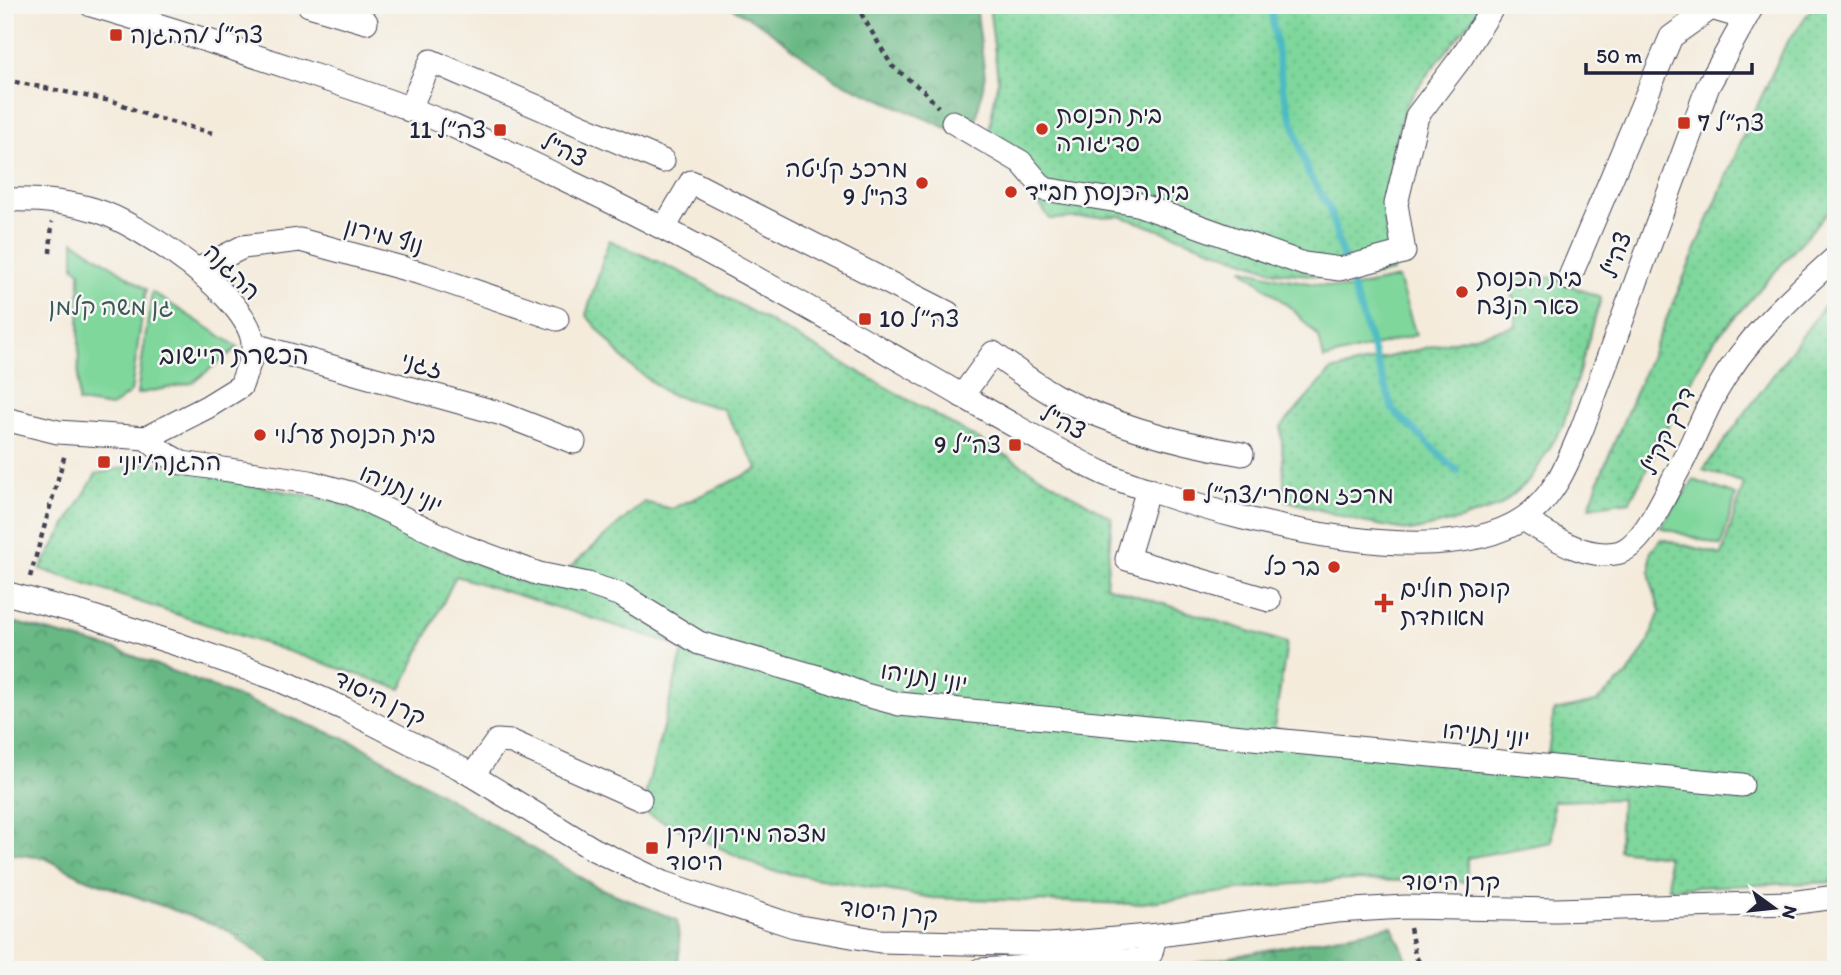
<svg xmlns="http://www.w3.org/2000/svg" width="1841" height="975" font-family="Itim,'Playpen Sans Hebrew',sans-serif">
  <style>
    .grass { fill: url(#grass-dots); stroke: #507c6c; stroke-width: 2 }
    .forest { fill: url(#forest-crowns); stroke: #446d60; stroke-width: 2 }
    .park { fill: #7fd79c; stroke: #507c6c; stroke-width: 2 }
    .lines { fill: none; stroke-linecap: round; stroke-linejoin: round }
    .stream { stroke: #4cbac3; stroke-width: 7 }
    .minor-casing { stroke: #424053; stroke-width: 25 }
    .path { stroke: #424053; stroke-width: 4.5; stroke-dasharray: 5 5; stroke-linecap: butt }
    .minor { stroke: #fff; stroke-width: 23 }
    .poi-dot { fill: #c8321e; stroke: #f6f6f2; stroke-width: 2.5 }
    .labels { text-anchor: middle; stroke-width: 5; stroke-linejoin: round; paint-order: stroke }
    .poi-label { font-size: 24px; fill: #22223b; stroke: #f6f6f2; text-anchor: start }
    .street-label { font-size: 24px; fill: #22223b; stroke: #f6f6f2 }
    .park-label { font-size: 24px; fill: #3e5858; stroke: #f6f6f2 }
    .neighbourhood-label { font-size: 26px; fill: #22223b; stroke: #f6f6f2 }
  </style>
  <defs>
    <pattern id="grass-dots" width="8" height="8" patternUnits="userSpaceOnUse" patternTransform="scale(1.75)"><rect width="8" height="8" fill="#7fd79c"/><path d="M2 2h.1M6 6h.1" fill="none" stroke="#6db887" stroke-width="1.8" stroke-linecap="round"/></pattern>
    <pattern id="forest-crowns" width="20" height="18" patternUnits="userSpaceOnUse" patternTransform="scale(1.75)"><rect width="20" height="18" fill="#67b884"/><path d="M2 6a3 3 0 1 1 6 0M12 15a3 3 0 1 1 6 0" fill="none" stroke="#54956d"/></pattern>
  </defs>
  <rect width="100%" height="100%" fill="#f6f6f2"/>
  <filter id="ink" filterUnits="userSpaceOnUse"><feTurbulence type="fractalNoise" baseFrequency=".0143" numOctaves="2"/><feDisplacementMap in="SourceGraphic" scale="14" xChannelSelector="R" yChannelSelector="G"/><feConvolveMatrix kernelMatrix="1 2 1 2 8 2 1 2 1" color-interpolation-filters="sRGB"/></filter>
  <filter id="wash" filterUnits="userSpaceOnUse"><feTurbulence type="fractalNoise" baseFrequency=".00686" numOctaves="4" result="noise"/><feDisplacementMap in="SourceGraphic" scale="28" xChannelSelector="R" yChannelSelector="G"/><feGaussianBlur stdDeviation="1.57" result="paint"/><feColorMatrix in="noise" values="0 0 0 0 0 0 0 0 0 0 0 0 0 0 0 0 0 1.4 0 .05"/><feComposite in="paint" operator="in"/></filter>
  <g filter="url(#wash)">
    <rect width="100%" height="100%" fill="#f4ebdb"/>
    <g class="grass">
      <polygon points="989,5 1484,5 1426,76 1404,108 1382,205 1393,272 1354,279 1276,272 1120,216 1050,219 1015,170 986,149 998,79"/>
      <polygon points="1814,5 1836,5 1836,203 1710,345 1630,501 1589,507 1601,474 1746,130 1785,46"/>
      <polygon points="609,240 683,273 971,435 1112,518 1106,586 1287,643 1274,728 1546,768 1554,711 1596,702 1628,674 1649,641 1660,611 1650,578 1650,553 1661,539 1722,555 1744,483 1703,470 1836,290 1836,882 1669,888 1667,856 1619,850 1621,799 1553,801 1552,842 1467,858 1467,882 1348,880 1269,886 1135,904 933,898 767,870 641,811 684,647 456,576 401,689 40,569 96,474 146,462 184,467 251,485 336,501 436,547 529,585 567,570 644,502 672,509 758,469 723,409 668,394 628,364 586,315"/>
      <polygon points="1550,277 1601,298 1563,426 1530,480 1500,506 1459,520 1411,531 1362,522 1285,500 1281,427 1331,371 1516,326 1510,280"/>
    </g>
    <g class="forest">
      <polygon points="727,5 976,5 985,77 972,139 836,80 760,24"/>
      <polygon points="5,620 118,650 358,744 595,886 677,920 680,947 677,970 280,970 226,929 82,877 45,858 5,853"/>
      <polygon points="1392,926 1412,970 1154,970 1188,965"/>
    </g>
    <g class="park">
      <polygon points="74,241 146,289 131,392 111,407 78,402 80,271 74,267"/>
      <polygon points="1241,268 1280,278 1346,289 1398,278 1416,335 1324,359 1319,337 1292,309"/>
      <polygon points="152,292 238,347 192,383 137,394"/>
      <polygon points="1694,480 1736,495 1721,546 1660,527"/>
    </g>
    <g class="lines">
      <polyline class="stream" points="1273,5 1271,11 1283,89 1308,173 1329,207 1343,258 1393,410 1457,471"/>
    </g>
  </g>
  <g filter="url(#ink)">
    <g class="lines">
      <defs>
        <g id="minor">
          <path d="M 91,5 C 163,26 235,49 306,73 C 356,89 407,106 455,127 C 493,144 531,163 568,181 C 689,238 804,305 921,372 C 981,406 1041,443 1103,473 C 1121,481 1140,487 1158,493 C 1246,523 1442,574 1524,518 C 1555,497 1568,462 1582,429 L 1708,86 L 1753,5"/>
          <polyline points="309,5 366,22"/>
          <polyline points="409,110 431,61 663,161"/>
          <polyline points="953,122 1021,162 1044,189 1137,204 1304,264 1340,269 1404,252 1396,204 1417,116 1461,58 1494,5"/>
          <path d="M 5,200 C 35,199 66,201 95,210 C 137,222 252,298 253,345 C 254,354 244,376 241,386 L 207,407 L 146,438 L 58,432 L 5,419"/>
          <polyline points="664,228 691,182 948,313"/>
          <polyline points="197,270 243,247 300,240 424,274 557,319"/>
          <polyline points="1569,279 1671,37 1711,8 1745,18"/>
          <polyline points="254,345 502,414 574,442"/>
          <path d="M 962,396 L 993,353 C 1013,368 1034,384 1056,396 C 1113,426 1179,443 1242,454"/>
          <polyline points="146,438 164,453 182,463 310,482 350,493 463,546 539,574 588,584 621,595 699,643 818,677 862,694 899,704 1742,785"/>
          <polyline points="1148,489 1127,559 1269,600"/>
          <path d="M 1523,519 C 1550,535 1583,559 1616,553 C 1642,549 1665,495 1676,474 C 1691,448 1701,419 1716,392 C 1746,338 1790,298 1836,257"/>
          <polyline points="5,593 81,613 180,645 277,679 345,709 460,768 593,849 664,883 794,926 880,941 1050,945 1159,935 1336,911 1405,907 1556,910 1790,903 1836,897"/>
          <polyline points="473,775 497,741 512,742 640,799"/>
          <polyline points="980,970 1140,960 1151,953 1155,936"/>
        </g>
      </defs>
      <use href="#minor" class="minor-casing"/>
      <g class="path">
        <polyline points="856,5 892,66 926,93 938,107"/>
        <polyline points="5,80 116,102 149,116 212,133"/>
        <polyline points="50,253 52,222"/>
        <polyline points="30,577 65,454"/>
        <polyline points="1410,928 1415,955 1424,970"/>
      </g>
      <use href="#minor" class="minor"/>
    </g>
  </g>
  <g class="poi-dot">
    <rect x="109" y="28" width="14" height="14" rx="3.5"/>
    <rect x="1677" y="116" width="14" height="14" rx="3.5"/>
    <circle cx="1042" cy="129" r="7"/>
    <rect x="493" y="123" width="14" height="14" rx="3.5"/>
    <circle cx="922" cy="183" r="7"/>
    <circle cx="1011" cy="192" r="7"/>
    <circle cx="1462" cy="292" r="7"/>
    <rect x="858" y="312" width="14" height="14" rx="3.5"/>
    <circle cx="260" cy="435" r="7"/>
    <rect x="1008" y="438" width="14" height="14" rx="3.5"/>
    <rect x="97" y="455" width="14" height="14" rx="3.5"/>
    <rect x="1182" y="488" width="14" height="14" rx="3.5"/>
    <circle cx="1334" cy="567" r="7"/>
    <path d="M1380.5 592.5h7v7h7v7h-7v7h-7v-7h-7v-7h7z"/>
    <rect x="645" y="841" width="14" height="14" rx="3.5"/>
  </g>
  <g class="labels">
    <g class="poi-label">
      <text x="130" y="43">צה״ל /ההגנה</text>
      <text x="1056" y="123">בית הכנסת<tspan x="1056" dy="28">סדיגורה</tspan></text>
      <text x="1698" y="131">צה״ל 7</text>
      <text x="486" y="138" text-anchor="end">צה״ל 11</text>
      <text x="908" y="177" text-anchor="end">מרכז קליטה<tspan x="908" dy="28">צה"ל 9</tspan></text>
      <text x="1025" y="200">בית הכנסת חב"ד</text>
      <text x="1476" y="286">בית הכנסת<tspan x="1476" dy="28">פאר הנצח</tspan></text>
      <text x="879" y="327">צה״ל 10</text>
      <text x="274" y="443">בית הכנסת ערלוי</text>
      <text x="1001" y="453" text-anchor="end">צה״ל 9</text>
      <text x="118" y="470">ההגנה/יוני</text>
      <text x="1203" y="503">מרכז מסחרי/צה״ל</text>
      <text x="1320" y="575" text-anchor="end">בר כל</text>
      <text x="1400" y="597">קופת חולים<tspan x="1400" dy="28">מאוחדת</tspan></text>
      <text x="666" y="842">מצפה מירון/קרן<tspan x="666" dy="28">היסוד</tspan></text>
    </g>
    <g class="street-label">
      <text transform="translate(564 150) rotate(26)" y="8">צה"ל</text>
      <text transform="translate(384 236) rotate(15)" y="8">נוף מירון</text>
      <text transform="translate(1616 255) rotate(-70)" y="8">צה"ל</text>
      <text transform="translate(232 272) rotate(45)" y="8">ההגנה</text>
      <text transform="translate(422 365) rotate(15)" y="8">זגני</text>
      <text transform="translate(1063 422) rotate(28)" y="8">צה"ל</text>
      <text transform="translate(1668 431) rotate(-64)" y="8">דרך קק"ל</text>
      <text transform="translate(401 489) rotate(24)" y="8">יוני נתניהו</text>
      <text transform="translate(924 677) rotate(9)" y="8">יוני נתניהו</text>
      <text transform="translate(380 698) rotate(26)" y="8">קרן היסוד</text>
      <text transform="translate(1486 734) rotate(6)" y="8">יוני נתניהו</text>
      <text transform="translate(1451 882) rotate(1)" y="8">קרן היסוד</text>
      <text transform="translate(889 912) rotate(6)" y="8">קרן היסוד</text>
    </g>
    <g class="park-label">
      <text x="111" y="315">גן משה קלמן</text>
    </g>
    <g class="neighbourhood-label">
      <text x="234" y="364">הכשרת היישוב</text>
    </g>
  </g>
  <rect width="1841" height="975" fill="none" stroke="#f6f6f2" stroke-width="28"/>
  <g transform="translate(1774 908) rotate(105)" stroke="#f6f6f2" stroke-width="5" paint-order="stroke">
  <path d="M0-5L12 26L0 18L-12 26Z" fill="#22223b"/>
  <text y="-10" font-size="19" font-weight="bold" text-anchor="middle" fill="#22223b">N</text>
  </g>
  <path d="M1586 63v10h166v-10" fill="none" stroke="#22223b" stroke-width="3.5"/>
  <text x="1596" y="63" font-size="21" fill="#22223b" stroke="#f6f6f2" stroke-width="5" paint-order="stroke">50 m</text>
</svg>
